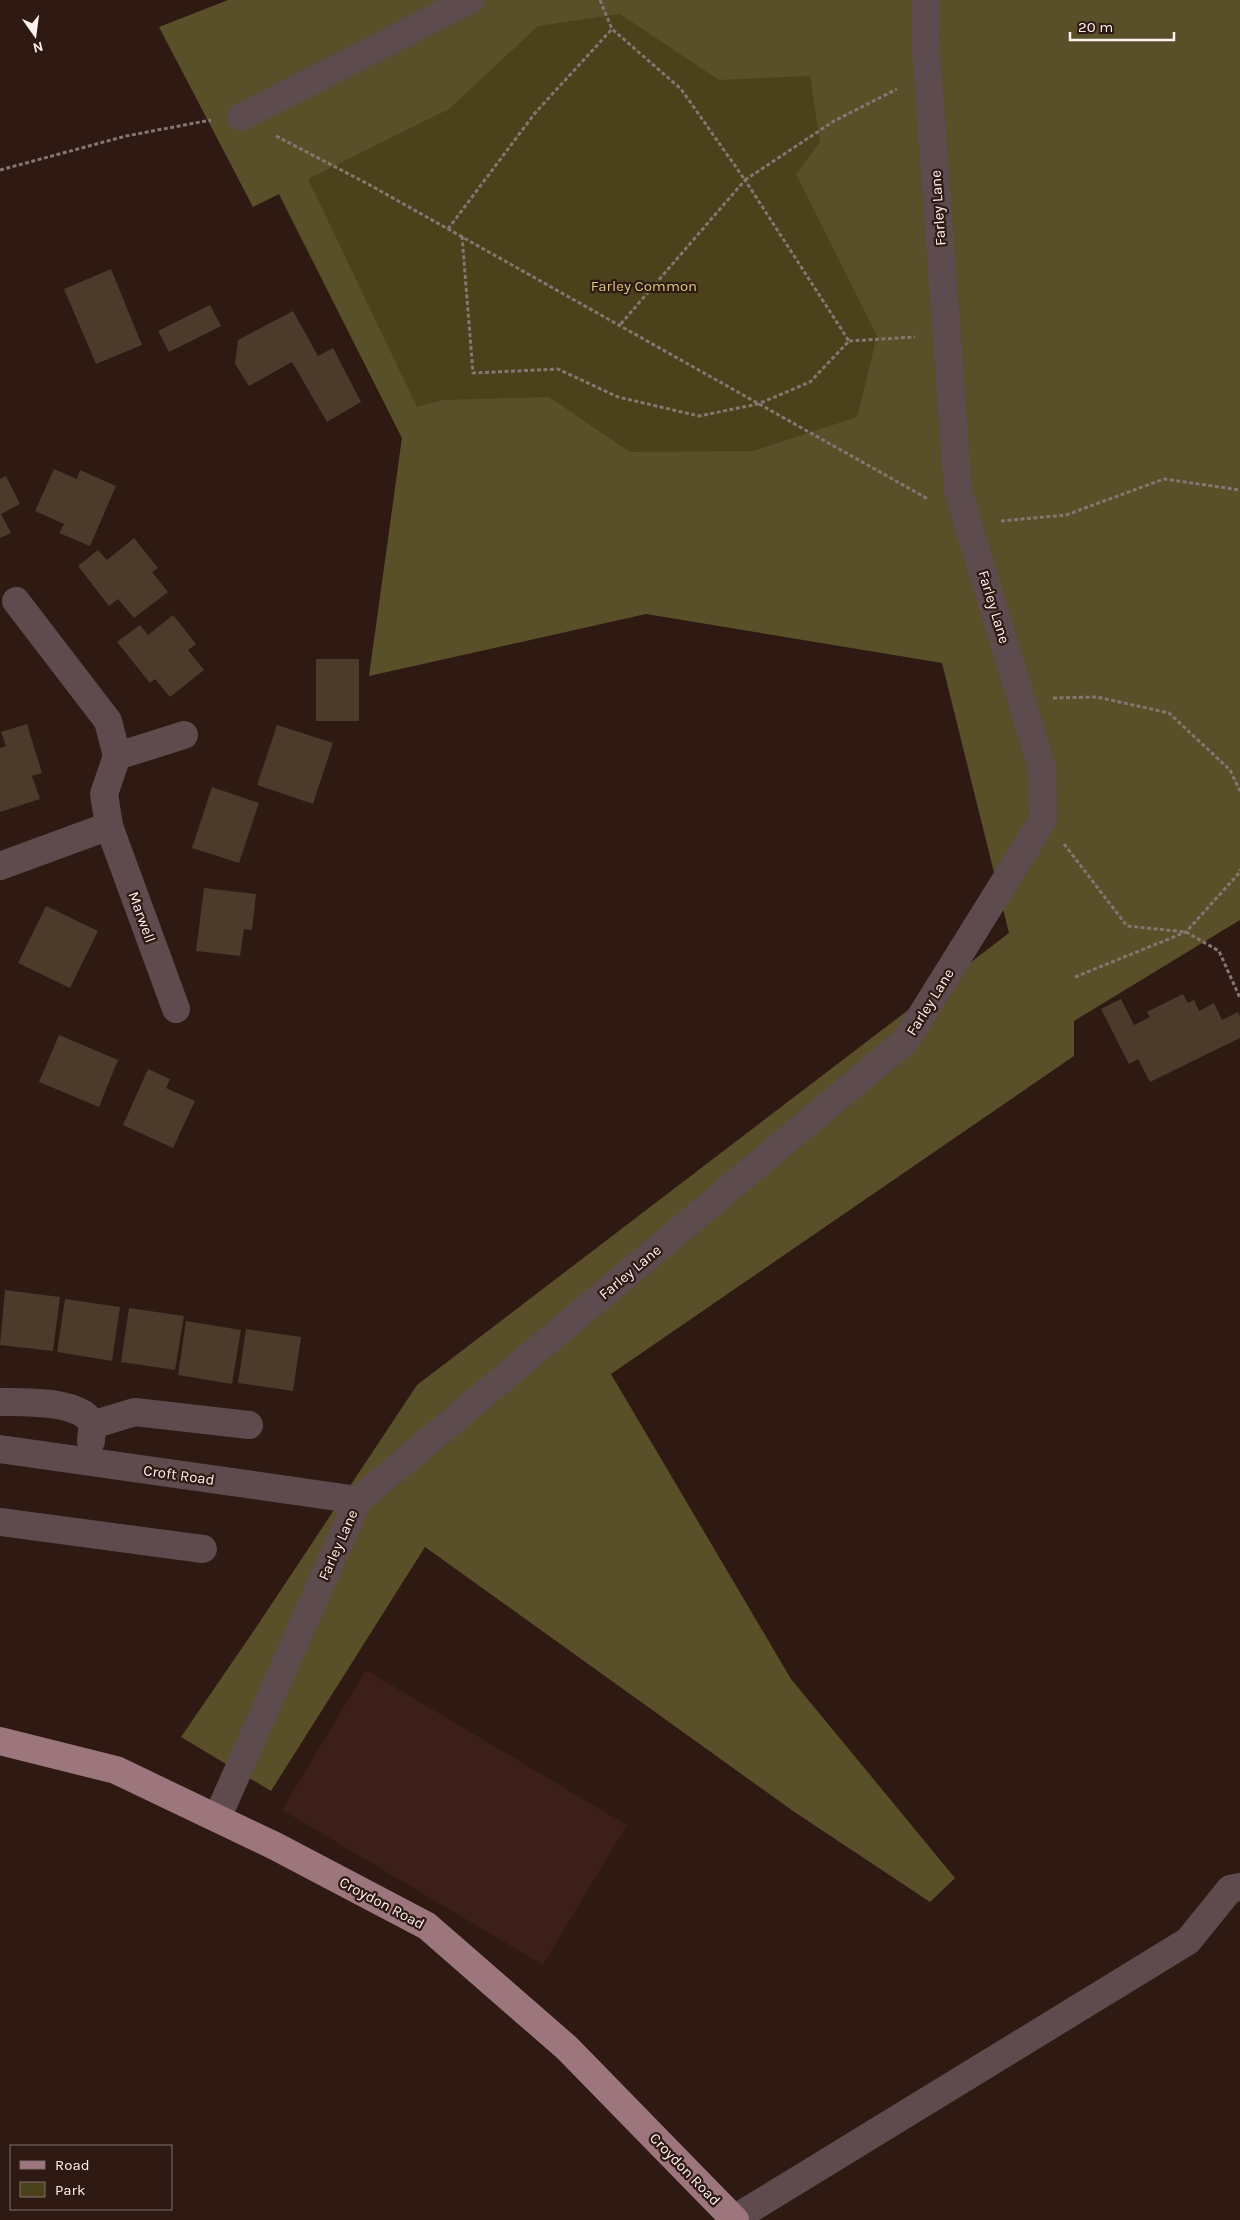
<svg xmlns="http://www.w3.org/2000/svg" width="1240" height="2220" font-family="Karla,sans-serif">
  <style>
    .built { fill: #3b1f18 }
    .green { fill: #4b411b }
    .forest { fill: #594f28; fill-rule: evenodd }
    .building { fill: #4b3b2b }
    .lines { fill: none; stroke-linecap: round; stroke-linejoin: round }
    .path { stroke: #867570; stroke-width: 3; stroke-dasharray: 4 2.5; stroke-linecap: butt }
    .minor { stroke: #5e4b4e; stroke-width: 28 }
    .major { stroke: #9c767c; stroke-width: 28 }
    .labels { text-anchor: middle; stroke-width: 4.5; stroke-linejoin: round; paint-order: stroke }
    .street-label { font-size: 15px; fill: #fef2ef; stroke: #2e1913 }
    .park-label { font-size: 15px; fill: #d8c683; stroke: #2e1913 }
  </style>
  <rect width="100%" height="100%" fill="#2e1913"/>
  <polygon class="built" points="366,1670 627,1825 543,1965 282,1810"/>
  <polygon class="green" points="506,0 910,0 946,492 379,607 402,438 279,194"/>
  <path class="forest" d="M 228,0 L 1240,0 L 1240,920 L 1074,1021 L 1074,1056 L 611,1374 L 791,1679 L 955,1878 L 930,1902 L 793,1811 L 425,1547 L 271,1791 L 181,1737 L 257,1626 L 417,1385 L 1009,933 L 942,663 L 646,614 L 369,676 L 402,438 L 279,194 L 253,207 L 159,27 ZM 620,14 L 719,80 L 810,76 L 820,142 L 796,174 L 877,336 L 857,417 L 753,451 L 630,452 L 549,397 L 443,400 L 417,407 L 308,179 L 449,109 L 538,26 Z"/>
  <g class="building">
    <polygon points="111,269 142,345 96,364 64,289"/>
    <polygon points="210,305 221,326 169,352 158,331"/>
    <polygon points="293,311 318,356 333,348 361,402 327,422 292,362 249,386 235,364 238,340"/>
    <polygon points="54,469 77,479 80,470 116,486 90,546 59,533 64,524 35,511"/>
    <polygon points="6,476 20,504 1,514 11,533 0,538 0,479"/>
    <polygon points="134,538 158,568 152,572 168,592 134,618 118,599 109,606 78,566 98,550 107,560"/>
    <polygon points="173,615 196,644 188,650 204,670 170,697 155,679 150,683 117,642 140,625 148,635"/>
    <rect x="316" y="659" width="43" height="62"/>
    <polygon points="27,724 42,773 32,776 40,799 0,812 0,748 6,746 1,732"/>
    <polygon points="277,725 333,743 313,804 257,785"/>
    <polygon points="212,787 259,803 239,863 192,848"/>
    <polygon points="204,888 256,894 252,930 244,929 240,956 196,951"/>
    <polygon points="46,906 98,931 70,988 18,963"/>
    <polygon points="1183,994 1188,1003 1194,1000 1199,1011 1214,1003 1222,1020 1238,1012 1240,1016 1240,1038 1150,1082 1138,1059 1129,1064 1101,1009 1121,999 1134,1025 1150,1017 1147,1012"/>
    <polygon points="59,1035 118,1060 99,1107 39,1082"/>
    <polygon points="148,1069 170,1079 166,1088 195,1101 173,1148 123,1125"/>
    <polygon points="5,1290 60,1297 53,1351 0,1345"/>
    <polygon points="65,1299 120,1307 112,1361 57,1352"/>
    <polygon points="129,1308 184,1316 175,1370 121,1362"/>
    <polygon points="186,1321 241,1330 232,1384 178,1375"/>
    <polygon points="246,1329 301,1337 293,1391 238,1383"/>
  </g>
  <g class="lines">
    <g class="path">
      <polyline points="600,0 612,29"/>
      <polyline points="276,136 368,184 928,499"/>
      <polyline points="0,170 126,136 211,120"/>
      <polyline points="448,229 535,113 612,29 681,89 745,180 834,121 897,89"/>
      <polyline points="462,236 473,373 558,369 618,397 699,416 758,404 810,382 849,341 745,180 619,326"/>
      <polyline points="849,341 915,337"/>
      <polyline points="1001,521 1066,515 1164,479 1240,490"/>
      <polyline points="1053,698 1097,697 1169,713 1230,770 1240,791"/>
      <polyline points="1064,844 1127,926 1186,932 1219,951 1240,998"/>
      <polyline points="1075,977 1186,932 1239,873 1240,869"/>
    </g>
    <g class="minor">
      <polyline points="241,117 470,0"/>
      <polyline points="117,756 184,735"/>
      <polyline points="109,826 176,1009"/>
      <polyline points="0,866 109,826 104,794 117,756 108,721 16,601"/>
      <path d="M 0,1402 C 21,1402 85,1400 92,1425 C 93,1429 91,1436 91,1441"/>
      <polyline points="92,1425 135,1412 249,1425"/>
      <polyline points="0,1449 358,1500"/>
      <polyline points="0,1522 203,1549"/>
      <polyline points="217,1818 358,1500 906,1040 1043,820 1042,768 958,491 925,36 926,0"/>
      <polyline points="734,2219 1188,1941 1230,1889 1240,1887"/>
    </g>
    <polyline class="major" points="0,1741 116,1770 275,1846 427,1926 567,2048 735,2220"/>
  </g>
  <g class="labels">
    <g class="street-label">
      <text transform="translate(938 208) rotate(-94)" y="5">Farley Lane</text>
      <text transform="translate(994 607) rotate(73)" y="5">Farley Lane</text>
      <text transform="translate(142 917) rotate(70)" y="5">Marwell</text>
      <text transform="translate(930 1002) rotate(-58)" y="5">Farley Lane</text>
      <text transform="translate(630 1272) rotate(-40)" y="5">Farley Lane</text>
      <text transform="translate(179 1475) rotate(8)" y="5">Croft Road</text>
      <text transform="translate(338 1545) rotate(-66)" y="5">Farley Lane</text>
      <text transform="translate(382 1903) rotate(28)" y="5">Croydon Road</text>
      <text transform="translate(685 2169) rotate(46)" y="5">Croydon Road</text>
    </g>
    <g class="park-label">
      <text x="644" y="291">Farley Common</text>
    </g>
  </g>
  <rect x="10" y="2145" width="162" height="65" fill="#2e1913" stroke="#81706b"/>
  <rect x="20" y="2161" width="25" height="8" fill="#9c767c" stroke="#81706b"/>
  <text x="55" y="2170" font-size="15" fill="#fef2ef">Road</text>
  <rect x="20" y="2182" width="25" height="15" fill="#4b411b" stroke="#81706b"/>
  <text x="55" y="2195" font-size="15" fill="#fef2ef">Park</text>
  <g transform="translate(35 35) rotate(166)" stroke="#2e1913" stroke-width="4" paint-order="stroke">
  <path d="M0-4L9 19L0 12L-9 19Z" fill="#fef2ef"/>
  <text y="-8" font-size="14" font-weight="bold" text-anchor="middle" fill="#fef2ef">N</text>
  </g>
  <path d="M1070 32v8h104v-8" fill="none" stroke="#fef2ef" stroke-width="2.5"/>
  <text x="1078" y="32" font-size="15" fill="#fef2ef" stroke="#2e1913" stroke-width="4" paint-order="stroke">20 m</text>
</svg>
